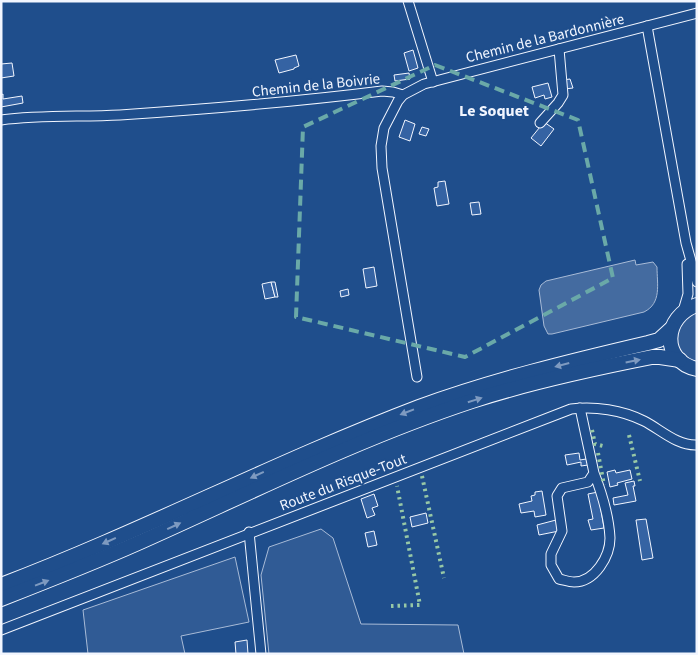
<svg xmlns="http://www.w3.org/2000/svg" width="698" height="655" font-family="'Source Sans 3',sans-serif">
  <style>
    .built { fill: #305b95; stroke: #a8bbd7 }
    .water { fill: #446ba0; stroke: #a8bbd7 }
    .building { fill: #3563a3; stroke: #f2f6ff }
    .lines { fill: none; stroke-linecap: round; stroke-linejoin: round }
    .minor-casing { stroke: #f2f6ff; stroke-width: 11 }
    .highway-casing { stroke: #f2f6ff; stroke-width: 16 }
    .minor { stroke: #1f4e8c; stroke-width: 9 }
    .highway { stroke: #1f4e8c; stroke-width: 14 }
    .hedge { stroke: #97c8a6; stroke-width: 4; stroke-dasharray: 2.5 4; stroke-linecap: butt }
    .oneway { fill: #7e9ac0 }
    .marked { fill: none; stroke: #6aa9a8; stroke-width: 4; stroke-dasharray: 10 6; stroke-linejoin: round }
    .labels { text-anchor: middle; stroke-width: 4; stroke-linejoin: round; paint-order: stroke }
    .street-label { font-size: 15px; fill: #f2f6ff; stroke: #1f4e8c }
    .neighbourhood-label { font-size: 16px; font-weight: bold; fill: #f2f6ff; stroke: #1f4e8c }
  </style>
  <rect width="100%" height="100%" fill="#1f4e8c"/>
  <g class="built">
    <polygon points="694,311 697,311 697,364 687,360 677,346 678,326"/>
    <polygon points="321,529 333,538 361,624 458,625 464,654 269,654 261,575 269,547"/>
    <polygon points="235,557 249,622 181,636 185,654 88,654 83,610"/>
  </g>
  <path class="water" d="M 635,260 L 636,265 L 653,262 L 657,267 C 657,284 662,303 644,312 L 552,334 L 548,334 L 544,326 L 539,290 L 541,285 L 546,281 Z"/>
  <g class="building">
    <polygon points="413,50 418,68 409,71 404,53"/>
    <polygon points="296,55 299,66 294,68 294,69 279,73 275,60"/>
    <polygon points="12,63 14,76 1,78 1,64"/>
    <polygon points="409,73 410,79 395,81 394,75"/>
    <polygon points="570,79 573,88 565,89 563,80"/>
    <polygon points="548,83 552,97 545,99 544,95 535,98 532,87"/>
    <polygon points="3,94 3,99 22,96 23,103 1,107 1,95"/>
    <polygon points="405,120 415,124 410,141 399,137"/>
    <polygon points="544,122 554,129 541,146 531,138"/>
    <polygon points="422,127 429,129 426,136 419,134"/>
    <polygon points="445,181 449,204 437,206 434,188 438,187 438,182"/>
    <polygon points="479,202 481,214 472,215 470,203"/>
    <polygon points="374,267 377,286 366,288 363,269"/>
    <polygon points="271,282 275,297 265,299 262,284"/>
    <polygon points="271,282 275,282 278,297 275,297"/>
    <polygon points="348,289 349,295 341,297 340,291"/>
    <polygon points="579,453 580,460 586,459 588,465 581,466 581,462 567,465 565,455"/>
    <polygon points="615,470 616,473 630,470 632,479 617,483 618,485 610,487 607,472"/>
    <polygon points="634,481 635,486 633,486 636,501 614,505 613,498 628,495 625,483"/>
    <polygon points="542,491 546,515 535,517 534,511 521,513 519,504 532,501 531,496 535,495 535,492"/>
    <polygon points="598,492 604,528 591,530 588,520 593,519 588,494"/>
    <polygon points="374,494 378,506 372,508 375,515 367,518 361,499"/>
    <polygon points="426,513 428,523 412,527 410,517"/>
    <polygon points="646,519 653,558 642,560 636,520"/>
    <polygon points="556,520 559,531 539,535 537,525"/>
    <polygon points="374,531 377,545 368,547 365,533"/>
    <polygon points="247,640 248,654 236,654 235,642"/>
  </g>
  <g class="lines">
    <defs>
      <g id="minor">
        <polyline points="408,1 433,82"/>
        <polyline points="647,26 686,243 697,282"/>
        <path d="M 1,120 C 40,115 80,117 120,115 C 208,109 295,102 382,91 L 393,92 L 403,95"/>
        <polyline points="540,123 558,103 563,95 559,49"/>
        <polyline points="683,311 688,294 687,264"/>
        <polyline points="417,377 382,168 381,146 384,128 398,101 403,95 424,84 697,13"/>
        <path d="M 580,408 L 594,473 L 588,482 L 562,488 L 557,496 L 562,531 L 551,554 L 551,565 L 559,579 C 564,580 569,582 574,582 C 595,582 610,556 610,538 C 609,518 601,491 594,473"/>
        <polyline points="249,532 261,654"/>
        <path d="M 1,630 L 571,409 C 595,406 622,410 644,421 C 660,429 677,446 697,445"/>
      </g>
      <g id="highway">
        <path d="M 697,305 C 663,316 660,361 697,369"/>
        <path d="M 1,585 C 143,531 277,461 419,407 C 493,380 571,361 648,343 L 659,340 L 671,329"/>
        <path d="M 1,599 C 47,581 93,563 138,543 C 248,494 357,439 472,401 C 530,382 591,369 652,357 L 660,357 L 680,360"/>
      </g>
    </defs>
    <use href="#minor" class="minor-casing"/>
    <use href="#highway" class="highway-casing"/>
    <use href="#minor" class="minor"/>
    <use href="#highway" class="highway"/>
    <g class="hedge">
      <polyline points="592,430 595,444 603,446"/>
      <polyline points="629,435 640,481"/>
      <polyline points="598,453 604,485"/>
      <polyline points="422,476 444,578"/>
      <polyline points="391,606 420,605 397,486"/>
    </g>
  </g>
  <defs><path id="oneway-solid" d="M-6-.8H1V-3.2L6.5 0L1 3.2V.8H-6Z" transform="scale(1.25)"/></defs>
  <g class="oneway">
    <use href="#oneway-solid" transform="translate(633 361) rotate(-11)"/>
    <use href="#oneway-solid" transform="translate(562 365) rotate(165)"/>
    <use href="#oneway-solid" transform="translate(475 400) rotate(-17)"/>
    <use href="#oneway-solid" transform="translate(407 412) rotate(159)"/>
    <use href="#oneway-solid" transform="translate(257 475) rotate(155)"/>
    <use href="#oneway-solid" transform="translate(174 526) rotate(-25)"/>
    <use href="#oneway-solid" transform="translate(109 541) rotate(156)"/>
    <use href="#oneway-solid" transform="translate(42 583) rotate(-21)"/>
  </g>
  <path class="marked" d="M 435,65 L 578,120 L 613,278 L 465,357 L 296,317 L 303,127 Z"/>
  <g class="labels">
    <g class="street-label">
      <text transform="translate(545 38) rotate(-14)" y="5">Chemin de la Bardonnière</text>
      <text transform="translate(316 85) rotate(-6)" y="5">Chemin de la Boivrie</text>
      <text transform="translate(343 482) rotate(-21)" y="5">Route du Risque-Tout</text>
    </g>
    <g class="neighbourhood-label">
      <text x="494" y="116">Le Soquet</text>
    </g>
  </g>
  <rect width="698" height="655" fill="none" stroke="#f2f6ff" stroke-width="5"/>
</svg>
